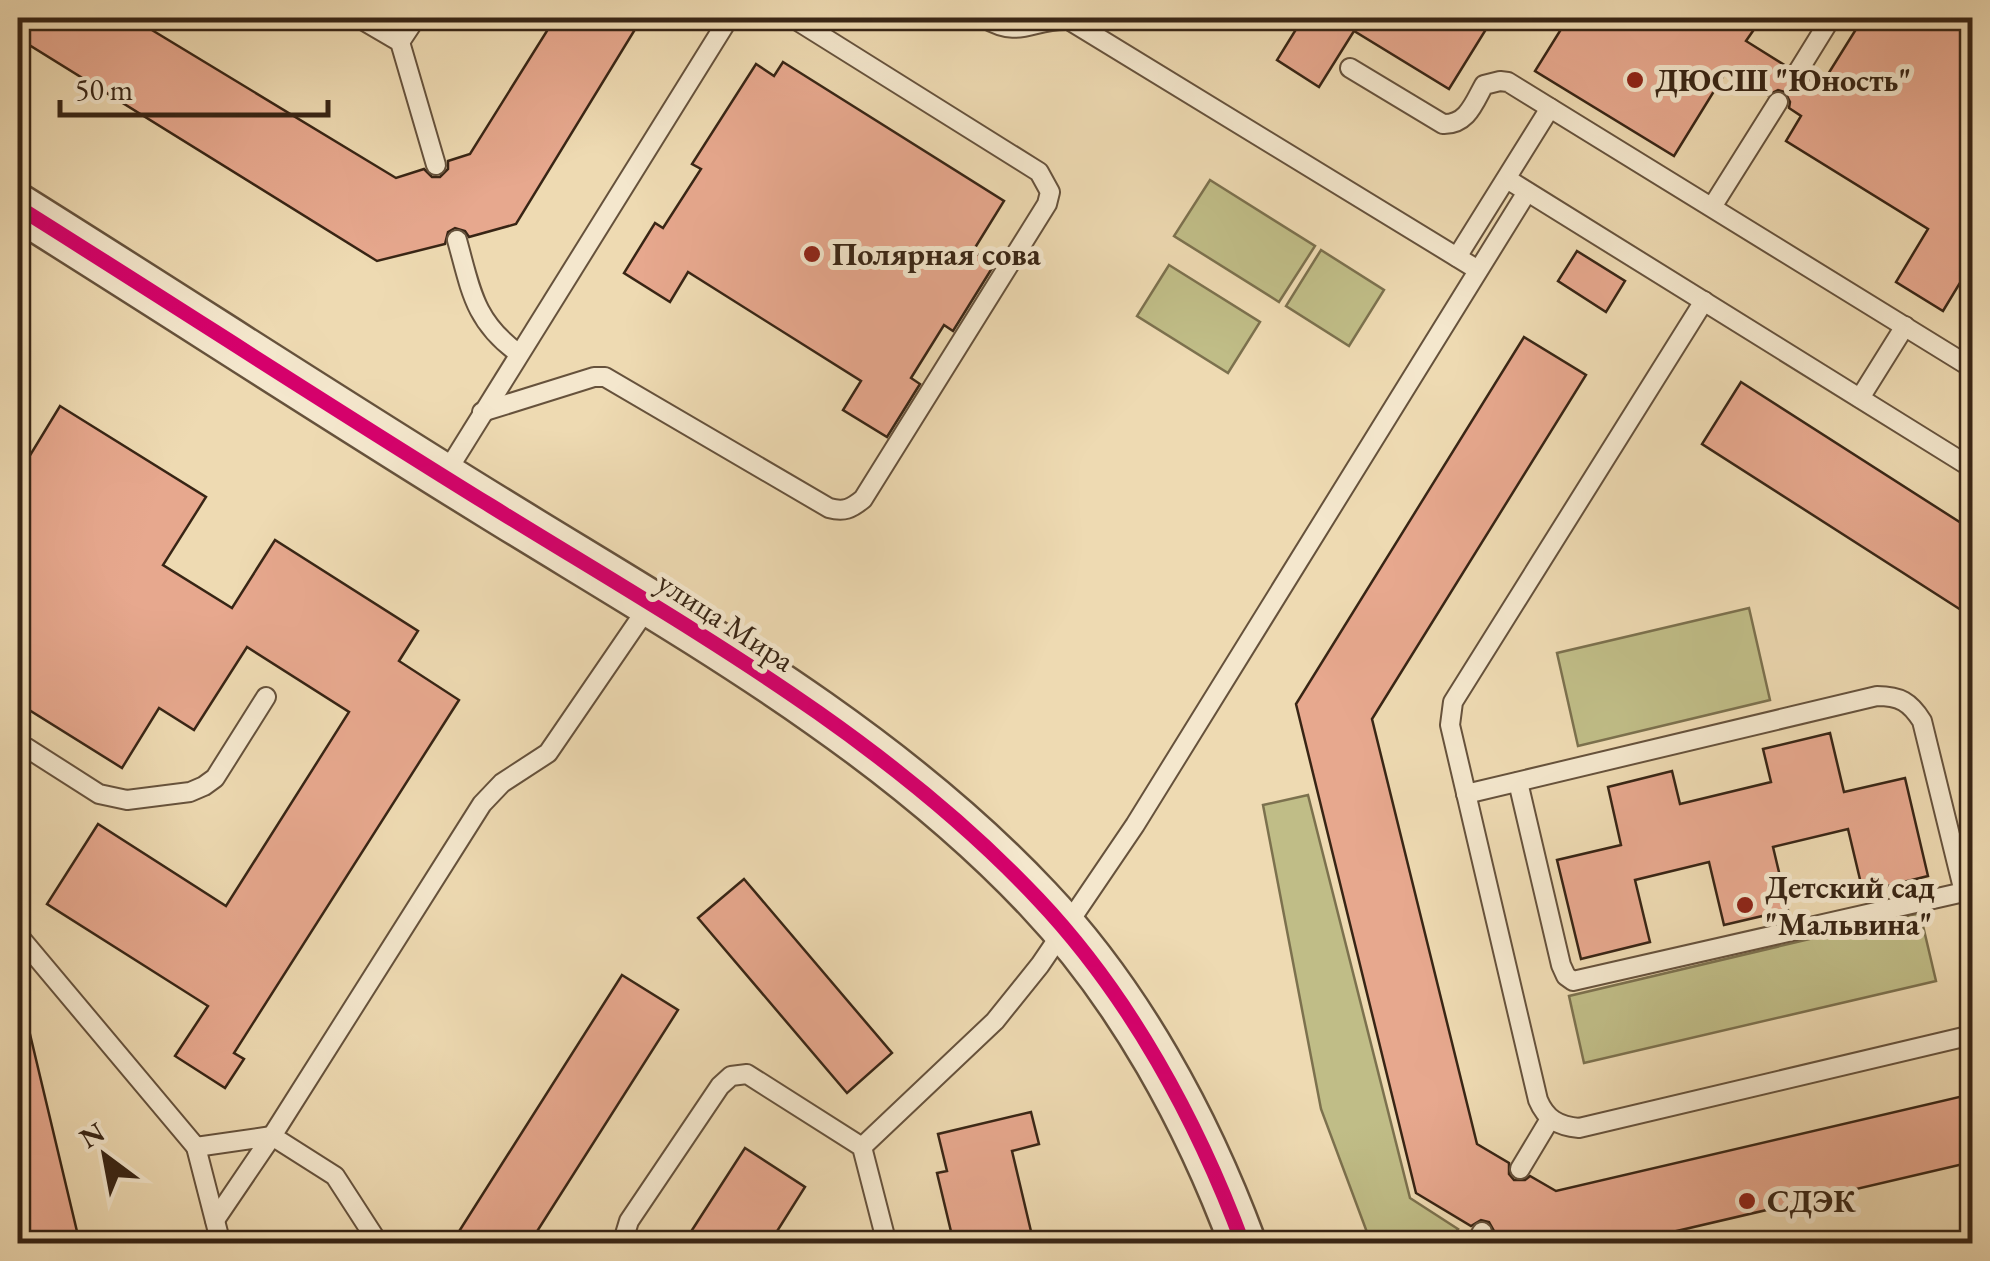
<svg xmlns="http://www.w3.org/2000/svg" width="1990" height="1261" font-family="'EB Garamond',serif">
  <style>
    .green { fill: #c0bd87; stroke: #7c714e; stroke-width: 2.5 }
    .building { fill: #e7a88e; stroke: #382515; stroke-width: 2.5 }
    .lines { fill: none; stroke-linecap: round; stroke-linejoin: round }
    .service-casing { stroke: #66523c; stroke-width: 22 }
    .tertiary-casing { stroke: #66523c; stroke-width: 50 }
    .service { stroke: #f4e7cd; stroke-width: 18 }
    .tertiary { stroke: #f4e7cd; stroke-width: 45 }
    .cycleway-casing { stroke: #f4e7cd; stroke-width: 21 }
    .cycleway { stroke: #d6006c; stroke-width: 15 }
    .poi-dot { fill: #8f2418; stroke: #f4e7cd; stroke-width: 4 }
    .labels { text-anchor: middle; stroke-width: 10; stroke-linejoin: round; paint-order: stroke }
    .poi-label { font-size: 32px; font-weight: bold; fill: #382515; stroke: #f4e7cd; text-anchor: start }
    .street-label { font-size: 32px; fill: #382515; stroke: #f4e7cd }
  </style>
  <rect width="100%" height="100%" fill="#eedab2"/>
  <filter id="stains"><feTurbulence type="fractalNoise" baseFrequency=".002" numOctaves="4"/><feColorMatrix values="0 0 0 0 .2 0 0 0 0 .09 0 0 0 0 .02 0 0 0 .5 -.17"/></filter>
  <radialGradient id="worn" r=".72"><stop offset=".6" stop-color="#630" stop-opacity="0"/><stop offset="1" stop-color="#630" stop-opacity=".3"/></radialGradient>
  <g class="green">
    <polygon points="1210,180 1315,246 1279,302 1174,236"/>
    <polygon points="1321,250 1384,290 1349,346 1286,306"/>
    <polygon points="1169,265 1260,322 1228,373 1137,316"/>
    <polygon points="1749,608 1770,700 1578,746 1557,653"/>
    <polygon points="1308,795 1410,1198 1458,1229 1447,1243 1371,1243 1321,1109 1263,805"/>
    <polygon points="1920,913 1936,981 1584,1063 1569,996"/>
  </g>
  <g class="building">
    <polygon points="18,18 132,18 396,178 424,169 432,177 440,177 448,169 448,161 470,154 555,18 642,18 516,224 469,237 465,231 455,228 448,232 445,244 377,261 18,38"/>
    <polygon points="1303,18 1493,18 1449,89 1354,31 1319,87 1277,60"/>
    <polygon points="1568,18 1762,18 1746,41 1786,66 1785,74 1790,83 1798,85 1808,79 1820,87 1863,18 1972,18 1972,263 1943,311 1896,282 1928,229 1786,141 1801,116 1789,108 1790,102 1785,92 1778,90 1768,95 1727,70 1674,156 1535,71"/>
    <polygon points="783,62 1004,201 973,251 994,265 953,331 944,325 911,378 920,384 887,437 843,410 861,381 688,272 670,302 624,273 655,223 663,228 701,169 692,164 756,64 774,76"/>
    <polygon points="1577,251 1625,281 1606,312 1558,281"/>
    <polygon points="1524,337 1586,375 1372,719 1477,1144 1509,1163 1509,1174 1514,1180 1525,1180 1530,1176 1556,1191 1972,1094 1972,1162 1621,1244 1501,1244 1493,1239 1494,1231 1489,1222 1481,1220 1471,1226 1416,1193 1296,704"/>
    <polygon points="1741,382 1972,530 1972,617 1702,444"/>
    <polygon points="60,406 206,497 163,565 232,608 275,540 418,631 399,661 459,700 234,1053 244,1059 225,1088 175,1056 208,1006 47,904 98,824 226,906 349,712 247,647 194,730 159,708 122,768 18,703 18,475"/>
    <polygon points="1830,733 1844,792 1905,778 1928,876 1863,892 1848,829 1773,847 1788,910 1724,925 1709,862 1635,880 1650,942 1581,959 1557,860 1621,845 1608,787 1672,771 1680,804 1771,782 1763,749"/>
    <polygon points="744,879 892,1053 847,1093 698,918"/>
    <polygon points="622,975 678,1010 529,1244 451,1244"/>
    <polygon points="29,1030 80,1244 18,1244 18,1031"/>
    <polygon points="1031,1112 1039,1144 1012,1151 1034,1244 954,1244 937,1173 947,1171 938,1134"/>
    <polygon points="745,1148 805,1187 769,1244 683,1244"/>
  </g>
  <g class="lines">
    <defs>
      <g id="service">
        <polyline points="359,18 400,42 436,165"/>
        <path d="M 984,18 C 1021,40 1032,18 1069,20 L 1478,270"/>
        <polyline points="400,42 416,18"/>
        <path d="M 1350,68 L 1443,124 C 1467,125 1474,103 1484,85 L 1500,81 L 1508,82 L 1972,368"/>
        <polyline points="1797,73 1831,18"/>
        <polyline points="1507,179 1972,468"/>
        <polyline points="1712,207 1778,102"/>
        <path d="M 457,240 C 471,290 474,321 518,353"/>
        <polyline points="1457,257 1550,108"/>
        <path d="M 1704,301 L 1453,702 L 1450,725 L 1538,1100 C 1546,1119 1558,1126 1579,1128 L 1972,1035"/>
        <polyline points="1860,398 1905,326"/>
        <path d="M 482,412 L 594,377 L 605,377 L 829,508 C 844,512 851,509 863,499 L 1047,204 L 1050,192 L 1039,172 L 793,18"/>
        <polyline points="444,476 729,18"/>
        <polyline points="18,763 27,748 99,794 127,800 190,792 204,786 215,778 266,697"/>
        <polyline points="1518,782 1561,965 1566,976 1573,981 1964,892"/>
        <path d="M 1466,794 L 1877,696 C 1900,696 1910,702 1922,721 L 1964,892 L 1972,893"/>
        <polyline points="18,935 196,1147 272,1136 215,1220"/>
        <polyline points="196,1147 221,1244"/>
        <polyline points="862,1147 995,1021 1040,965 1135,825 1527,192"/>
        <polyline points="1520,1169 1550,1119"/>
        <polyline points="379,1244 335,1176 272,1136 482,804 502,783 548,753 650,604"/>
        <polyline points="622,1244 629,1221 720,1086 731,1076 747,1074 862,1147 887,1244"/>
        <polyline points="1475,1244 1482,1232"/>
      </g>
      <path id="tertiary" d="M 18,207 C 176,306 332,408 491,506 C 680,623 884,735 1038,899 C 1129,995 1197,1120 1243,1244"/>
    </defs>
    <use href="#service" class="service-casing"/>
    <use href="#tertiary" class="tertiary-casing"/>
    <use href="#service" class="service"/>
    <use href="#tertiary" class="tertiary"/>
    <defs>
      <path id="cycleway" d="M 18,207 C 176,306 332,408 491,506 C 680,623 884,735 1038,899 C 1129,995 1197,1120 1243,1244"/>
    </defs>
    <use href="#cycleway" class="cycleway-casing"/>
    <use href="#cycleway" class="cycleway"/>
  </g>
  <g class="poi-dot">
    <circle cx="1635" cy="80" r="10"/>
    <circle cx="812" cy="254" r="10"/>
    <circle cx="1745" cy="905" r="10"/>
    <circle cx="1747" cy="1201" r="10"/>
  </g>
  <g class="labels">
    <g class="poi-label">
      <text x="1655" y="91">ДЮСШ "Юность"</text>
      <text x="832" y="265">Полярная сова</text>
      <text x="1765" y="898">Детский сад<tspan x="1765" dy="37">"Мальвина"</tspan></text>
      <text x="1767" y="1212">СДЭК</text>
    </g>
    <g class="street-label">
      <text transform="translate(726 621) rotate(33)" y="11">улица Мира</text>
    </g>
  </g>
  <rect width="1990" height="1261" fill="none" stroke="#eedab2" stroke-width="60"/>
  <rect x="20" y="20" width="1950" height="1221" fill="none" stroke="#382515" stroke-width="5"/>
  <rect x="30" y="30" width="1930" height="1201" fill="none" stroke="#382515" stroke-width="2.5"/>
  <g transform="translate(105 1156) rotate(328)" stroke="#f4e7cd" stroke-width="8" paint-order="stroke">
  <path d="M0-8L18 38L0 25L-18 38Z" fill="#382515"/>
  <text y="-15" font-size="28" font-weight="bold" text-anchor="middle" fill="#382515">N</text>
  </g>
  <path d="M60 100v15h268v-15" fill="none" stroke="#382515" stroke-width="5"/>
  <text x="75" y="100" font-size="30" fill="#382515" stroke="#f4e7cd" stroke-width="8" paint-order="stroke">50 m</text>
  <rect width="100%" height="100%" filter="url(#stains)"/>
  <rect width="100%" height="100%" fill="url(#worn)"/>
</svg>
